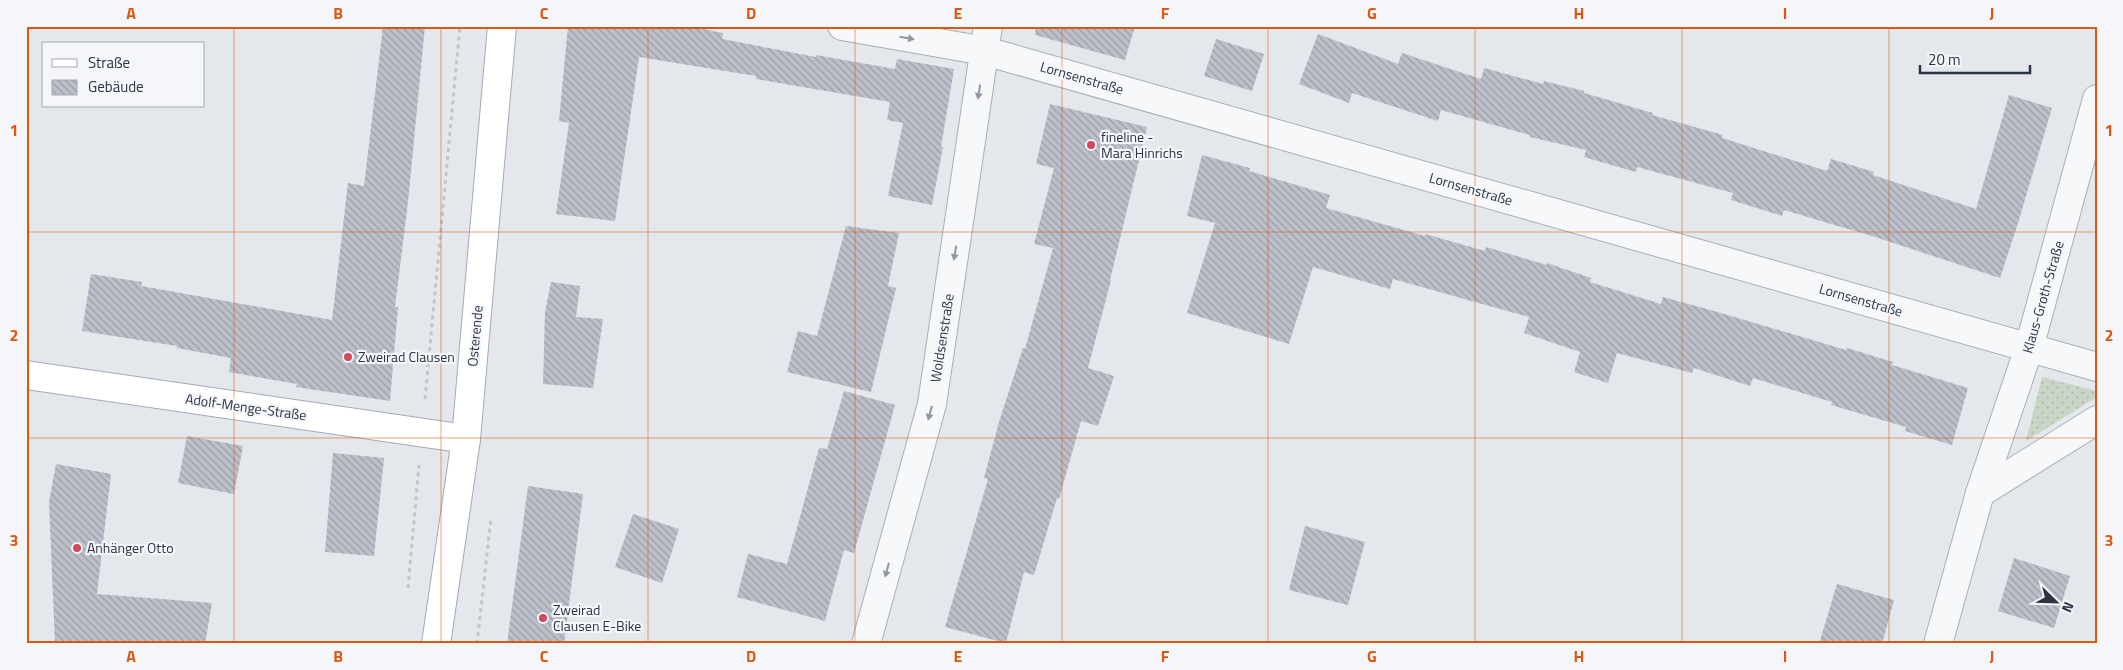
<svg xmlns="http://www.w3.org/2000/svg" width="2123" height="670" font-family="'Titillium Web',sans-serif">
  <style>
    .grass { fill: url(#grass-dots) }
    .building { fill: url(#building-back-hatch) }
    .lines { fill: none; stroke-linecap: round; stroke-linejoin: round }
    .minor-casing { stroke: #a9aeb7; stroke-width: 30 }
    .major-casing { stroke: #a3abb8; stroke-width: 30 }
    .path { stroke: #c2c5cb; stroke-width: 3; stroke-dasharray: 4 4; stroke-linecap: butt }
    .minor { stroke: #f7f8fa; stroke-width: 28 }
    .major { stroke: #fff; stroke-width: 28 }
    .oneway { fill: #9196a0 }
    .grid { fill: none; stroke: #df570f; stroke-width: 1; stroke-opacity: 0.55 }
    .poi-dot { fill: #d1495b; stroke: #f4f6f9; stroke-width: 2 }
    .labels { text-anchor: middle; stroke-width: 4.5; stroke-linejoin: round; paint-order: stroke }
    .street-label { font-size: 14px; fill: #2b3445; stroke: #f4f6f9 }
    .poi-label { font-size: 14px; fill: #2b3445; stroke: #f4f6f9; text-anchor: start }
    .neatline { fill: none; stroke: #df570f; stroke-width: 2 }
    .grid-label { font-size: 16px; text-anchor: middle; font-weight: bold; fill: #df570f }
  </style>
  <defs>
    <pattern id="grass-dots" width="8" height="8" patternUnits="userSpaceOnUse" patternTransform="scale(1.25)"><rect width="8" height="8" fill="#c9d6c5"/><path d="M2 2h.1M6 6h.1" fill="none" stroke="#adb8ab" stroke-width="1.8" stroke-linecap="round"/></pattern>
    <pattern id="building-back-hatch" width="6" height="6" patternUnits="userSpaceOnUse" patternTransform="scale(1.25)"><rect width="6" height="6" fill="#bbc0ca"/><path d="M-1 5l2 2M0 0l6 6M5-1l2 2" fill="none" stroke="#989da6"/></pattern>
  </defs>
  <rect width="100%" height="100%" fill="#e4e7ec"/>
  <polygon class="grass" points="2042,377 2097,391 2097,397 2026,441"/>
  <g class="building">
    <polygon points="383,26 425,26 408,202 395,307 398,307 390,401 296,387 297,384 229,372 231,358 177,348 177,346 82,331 91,274 142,282 141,286 332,320 348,183 364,186"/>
    <polygon points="568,26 688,26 723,33 722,39 816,57 816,55 895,69 897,59 954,69 941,147 943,147 932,205 888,196 903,123 887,120 890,102 756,79 756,76 639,57 615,221 556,214 569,123 559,121"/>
    <polygon points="1036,26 1135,26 1125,60 1035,35"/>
    <polygon points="1318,34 1398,64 1402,53 1481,79 1484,68 1543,84 1544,81 1584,91 1584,93 1653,113 1652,115 1723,135 1722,138 1827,171 1831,159 1874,172 1873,175 1976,209 2009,95 2052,108 2018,223 2000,278 1872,236 1784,210 1782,216 1731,200 1733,193 1637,167 1636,172 1584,157 1586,150 1530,137 1530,135 1441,110 1438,121 1352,93 1349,103 1299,84"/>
    <polygon points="1216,39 1264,54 1252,91 1204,76"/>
    <polygon points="1050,104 1147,127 1110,280 1111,280 1088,368 1114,376 1098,426 1081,421 1059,499 1057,498 1034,575 1024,572 1006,643 945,627 988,479 984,478 999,422 1023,348 1025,349 1053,248 1034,244 1054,168 1036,164"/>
    <polygon points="1202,155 1250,168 1249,171 1330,195 1326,208 1425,236 1425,234 1485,251 1486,247 1547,265 1547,263 1591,278 1590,282 1661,304 1663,297 1721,313 1846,350 1847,348 1893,362 1892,365 1968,388 1952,445 1905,431 1906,427 1831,405 1832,402 1753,378 1750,386 1694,368 1692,373 1617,353 1608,383 1574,372 1580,352 1524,333 1529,317 1393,279 1390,289 1313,267 1289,344 1187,313 1215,223 1187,216"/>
    <polygon points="846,226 899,233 888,286 896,288 871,392 787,372 798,331 817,336"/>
    <polygon points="551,282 580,286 576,317 603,319 593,388 543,384 545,312"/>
    <polygon points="844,391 895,405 854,553 844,550 825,621 737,597 748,554 787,564 819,448 827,449"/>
    <polygon points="187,436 243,446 234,494 178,483"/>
    <polygon points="333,453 384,458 374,556 325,552"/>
    <polygon points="56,464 111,474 97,594 212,603 205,644 55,644 49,502"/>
    <polygon points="528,486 583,494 564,644 507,644"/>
    <polygon points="633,514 679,529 662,583 615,567"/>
    <polygon points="1305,526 1365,542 1348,605 1289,590"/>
    <polygon points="2014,558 2070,576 2054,628 1998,611"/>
    <polygon points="1837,584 1894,600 1882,644 1819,644"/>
  </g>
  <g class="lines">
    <defs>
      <g id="minor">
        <polyline points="842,26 985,51 2097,367"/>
        <polyline points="1980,493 2097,420"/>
        <polyline points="866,644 932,404 988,26"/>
        <polyline points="1938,644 1980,493 2029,348 2097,99"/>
      </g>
      <g id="major">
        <polyline points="26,375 466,439"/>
        <polyline points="436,644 466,439 502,26"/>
      </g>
    </defs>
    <use href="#minor" class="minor-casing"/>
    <use href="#major" class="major-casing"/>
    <g class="path">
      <polyline points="425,399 460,26"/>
      <polyline points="408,588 419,465"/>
      <polyline points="477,644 491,518"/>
    </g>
    <use href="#minor" class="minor"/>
    <use href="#major" class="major"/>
  </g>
  <defs><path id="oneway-solid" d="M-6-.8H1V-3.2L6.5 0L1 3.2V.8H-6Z" transform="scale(1.25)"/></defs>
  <g class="oneway">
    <use href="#oneway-solid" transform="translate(907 38) rotate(10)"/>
    <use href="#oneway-solid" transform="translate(979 92) rotate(99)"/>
    <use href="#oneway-solid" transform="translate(955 253) rotate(99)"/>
    <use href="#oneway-solid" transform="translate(930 413) rotate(105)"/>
    <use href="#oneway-solid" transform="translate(887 570) rotate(105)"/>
  </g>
  <path class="grid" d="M 234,26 L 234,644M 441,26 L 441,644M 648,26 L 648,644M 855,26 L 855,644M 1062,26 L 1062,644M 1268,26 L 1268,644M 1475,26 L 1475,644M 1682,26 L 1682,644M 1889,26 L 1889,644M 26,232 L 2097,232M 26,438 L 2097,438"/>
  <g class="poi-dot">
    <circle cx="1091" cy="145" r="5"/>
    <circle cx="348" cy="357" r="5"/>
    <circle cx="77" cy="548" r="5"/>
    <circle cx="543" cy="618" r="5"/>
  </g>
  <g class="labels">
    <g class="street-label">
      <text transform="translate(1082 78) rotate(16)" y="5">Lornsenstraße</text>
      <text transform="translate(1471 189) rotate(16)" y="5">Lornsenstraße</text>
      <text transform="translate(2043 297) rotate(-74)" y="5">Klaus-Groth-Straße</text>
      <text transform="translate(1861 300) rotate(16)" y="5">Lornsenstraße</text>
      <text transform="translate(475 336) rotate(-85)" y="5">Osterende</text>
      <text transform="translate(942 338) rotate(-81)" y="5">Woldsenstraße</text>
      <text transform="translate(246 407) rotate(8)" y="5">Adolf-Menge-Straße</text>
    </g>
    <g class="poi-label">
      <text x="1101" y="142">fineline -<tspan x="1101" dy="16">Mara Hinrichs</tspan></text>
      <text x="358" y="362">Zweirad Clausen</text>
      <text x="87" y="553">Anhänger Otto</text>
      <text x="553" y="615">Zweirad<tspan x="553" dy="16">Clausen E-Bike</tspan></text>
    </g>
  </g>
  <rect width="2123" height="670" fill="none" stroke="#f4f6f9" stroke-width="55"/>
  <rect x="42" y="42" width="162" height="65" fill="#f4f6f9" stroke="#a4a8b1"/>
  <rect x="52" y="59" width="25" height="8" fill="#ffffff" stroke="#a4a8b1"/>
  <text x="88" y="68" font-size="15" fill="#2b3445">Straße</text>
  <rect x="52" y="80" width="25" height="15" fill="url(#building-back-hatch)" stroke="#a4a8b1"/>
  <text x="88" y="92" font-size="15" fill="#2b3445">Gebäude</text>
  <g transform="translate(2056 602) rotate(113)" stroke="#f4f6f9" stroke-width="4" paint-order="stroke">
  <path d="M0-4L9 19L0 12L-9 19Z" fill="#2b3445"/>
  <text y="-8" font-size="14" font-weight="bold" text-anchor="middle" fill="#2b3445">N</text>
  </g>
  <path d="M1920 65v8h110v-8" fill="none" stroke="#2b3445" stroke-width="2.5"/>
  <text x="1928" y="65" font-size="15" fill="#2b3445" stroke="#f4f6f9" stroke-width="4" paint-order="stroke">20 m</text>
  <rect x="28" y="28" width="2068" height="614" class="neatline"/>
  <g class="grid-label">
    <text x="131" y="19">A</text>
    <text x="338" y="19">B</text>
    <text x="544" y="19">C</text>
    <text x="751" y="19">D</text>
    <text x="958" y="19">E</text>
    <text x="1165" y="19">F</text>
    <text x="1372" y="19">G</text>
    <text x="1579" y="19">H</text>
    <text x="1785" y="19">I</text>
    <text x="1992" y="19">J</text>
    <text x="14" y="136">1</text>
    <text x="2109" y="136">1</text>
    <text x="14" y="341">2</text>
    <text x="2109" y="341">2</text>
    <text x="14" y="546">3</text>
    <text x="2109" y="546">3</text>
    <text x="131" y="662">A</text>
    <text x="338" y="662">B</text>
    <text x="544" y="662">C</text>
    <text x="751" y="662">D</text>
    <text x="958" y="662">E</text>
    <text x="1165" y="662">F</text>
    <text x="1372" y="662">G</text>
    <text x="1579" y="662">H</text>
    <text x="1785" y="662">I</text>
    <text x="1992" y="662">J</text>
  </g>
</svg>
